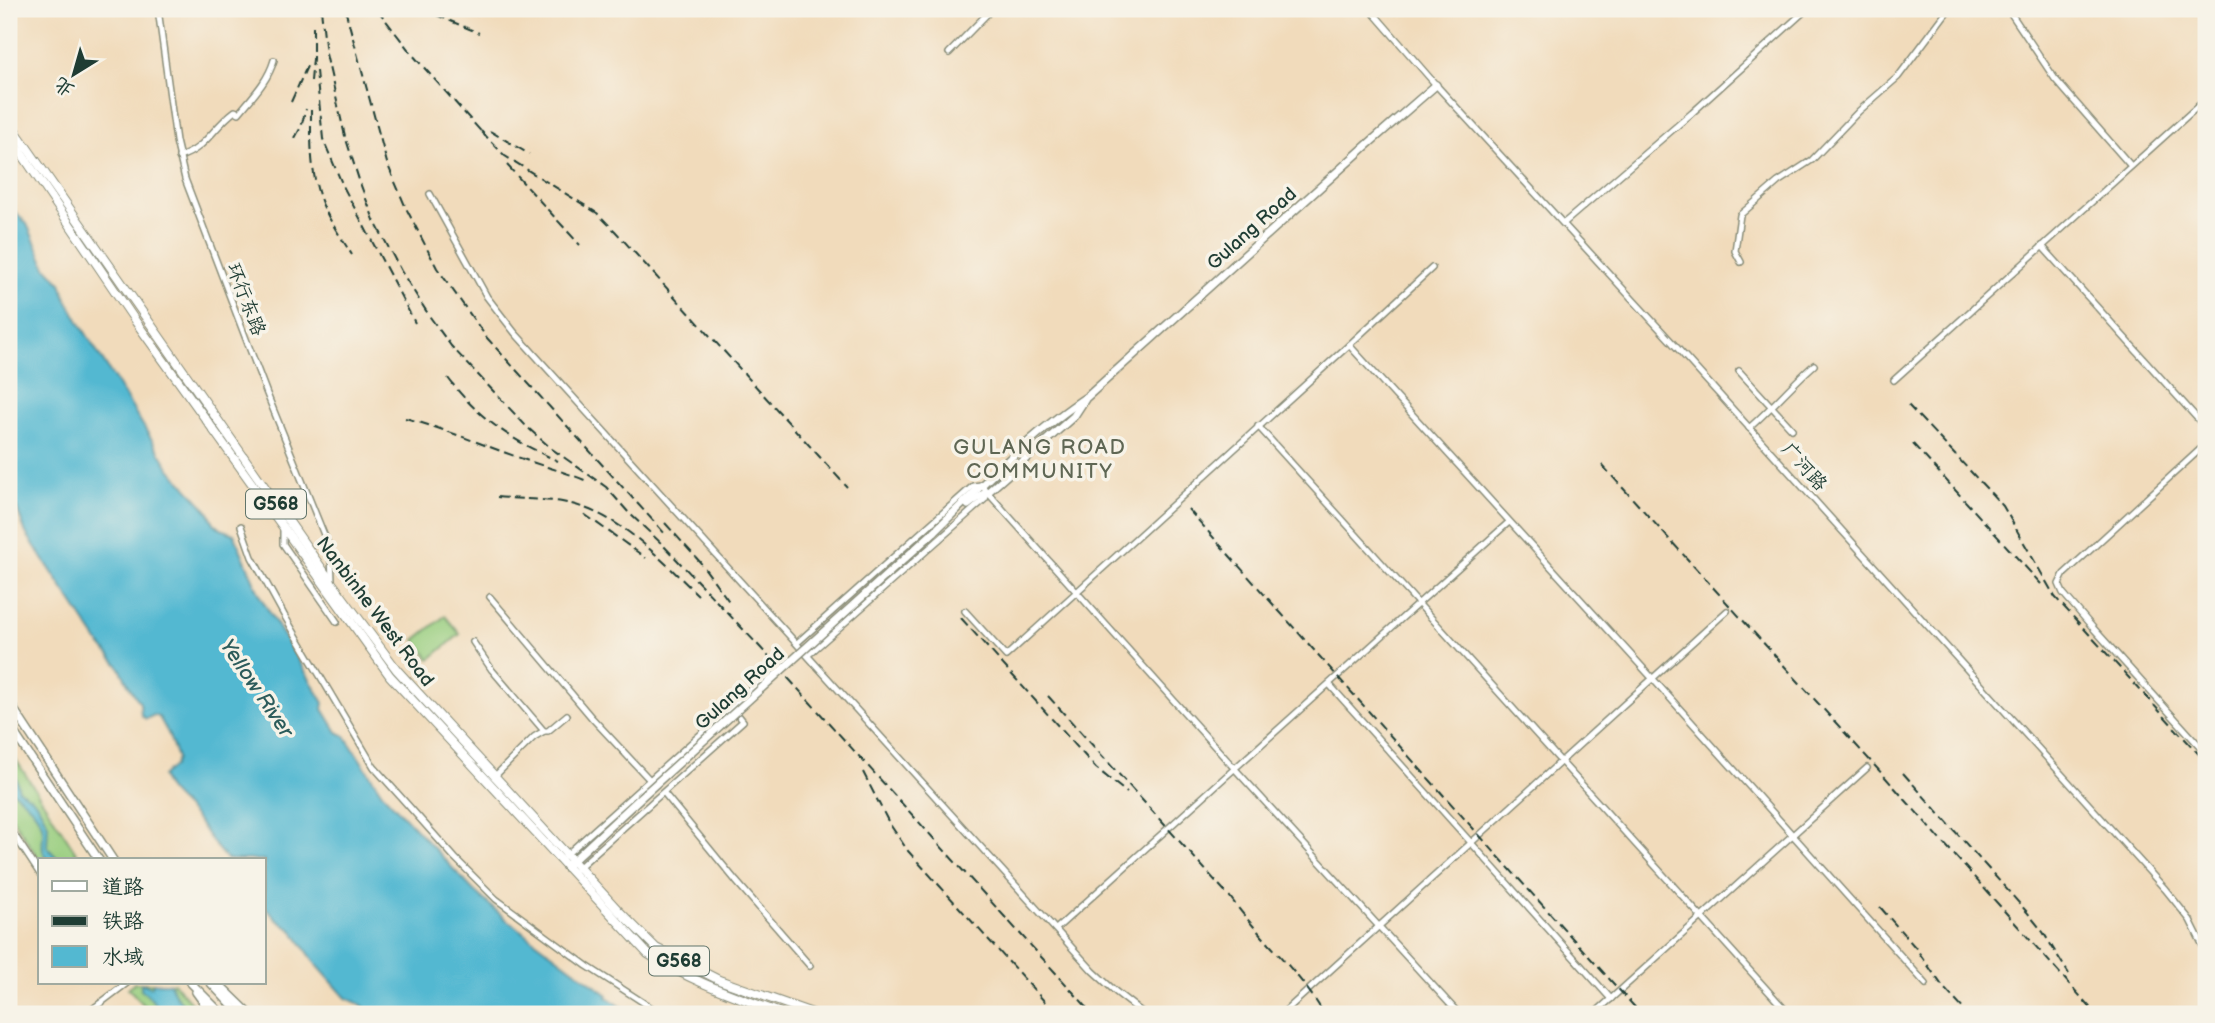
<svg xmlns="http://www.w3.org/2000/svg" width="2215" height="1023" font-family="'Balsamiq Sans','LXGW WenKai TC',sans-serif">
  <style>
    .green { fill: #99ce7f; stroke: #5c865a; stroke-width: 2 }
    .water { fill: #53b8d1; stroke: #397a82; stroke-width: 2 }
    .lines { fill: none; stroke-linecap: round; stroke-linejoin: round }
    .minor-casing { stroke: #888c78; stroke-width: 8 }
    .major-casing { stroke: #888c78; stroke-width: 10 }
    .highway-casing { stroke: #888c78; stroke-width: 10 }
    .minor { stroke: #fff; stroke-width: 5 }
    .major { stroke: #fff; stroke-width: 7 }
    .highway { stroke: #fff; stroke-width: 8 }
    .rail { stroke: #1f3d34; stroke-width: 2; stroke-dasharray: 10 5; stroke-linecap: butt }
    .major-bridge-casing { stroke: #888c78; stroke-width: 10; stroke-linecap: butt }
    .major-bridge { stroke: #fff; stroke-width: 7 }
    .labels { text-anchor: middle; stroke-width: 7; stroke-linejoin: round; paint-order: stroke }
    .shield { fill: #f7f3e8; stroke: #60746a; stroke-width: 2 }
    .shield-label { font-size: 18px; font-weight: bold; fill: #1f3d34 }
    .street-label { font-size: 19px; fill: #1f3d34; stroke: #f7f3e8 }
    .neighbourhood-label { font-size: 21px; letter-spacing: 2px; fill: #5f6754; stroke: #f7f3e8 }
    .water-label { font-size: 21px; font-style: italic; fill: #2c5c5b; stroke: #f7f3e8 }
  </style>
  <rect width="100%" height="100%" fill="#f7f3e8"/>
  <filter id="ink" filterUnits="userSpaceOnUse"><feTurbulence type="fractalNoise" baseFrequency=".0143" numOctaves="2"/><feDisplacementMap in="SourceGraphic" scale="14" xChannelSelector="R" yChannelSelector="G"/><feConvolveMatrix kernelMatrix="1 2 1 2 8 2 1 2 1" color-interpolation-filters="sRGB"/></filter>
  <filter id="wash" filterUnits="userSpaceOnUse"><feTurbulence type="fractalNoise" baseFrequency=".00686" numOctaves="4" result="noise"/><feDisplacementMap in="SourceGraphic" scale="28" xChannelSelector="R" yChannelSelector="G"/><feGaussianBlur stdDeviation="1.57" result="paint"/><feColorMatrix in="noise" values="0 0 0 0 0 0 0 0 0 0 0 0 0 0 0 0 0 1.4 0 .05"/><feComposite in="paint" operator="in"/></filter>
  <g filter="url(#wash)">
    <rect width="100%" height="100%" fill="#f1dbbb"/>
    <g class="green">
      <polygon points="445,616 460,634 430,659 415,640"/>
      <polygon points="9,749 81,860 40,861 9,813"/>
      <polygon points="134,983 174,983 201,1014 152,1014 128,988"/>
    </g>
    <g class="water">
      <path d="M 9,205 L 27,224 L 46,267 L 61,283 L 66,298 L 82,327 L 170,469 L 208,511 L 214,523 L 221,529 L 234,534 L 261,598 L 324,703 L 323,709 L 337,732 L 345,736 L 382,793 L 474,891 L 507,920 L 608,995 L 607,997 L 632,1014 L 370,1014 L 362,1005 L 346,998 L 316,964 L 293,931 L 276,919 L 264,905 L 264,860 L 228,860 C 213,847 206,830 193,815 C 183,803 165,792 162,776 L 174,766 L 177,758 L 168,733 L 159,717 L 154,715 L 146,719 L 141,715 L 140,703 L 129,686 L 119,666 L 99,643 L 26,533 L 9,487 Z"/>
      <path d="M 9,766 L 14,771 L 19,790 L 33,799 L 39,807 L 48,824 L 47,847 L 59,860 L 48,860 C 40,850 43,845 43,833 C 44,816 22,798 9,789 Z"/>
      <path d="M 141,983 L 151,987 L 154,983 L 170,983 L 175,995 L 188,1009 L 187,1014 C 182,1014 174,1016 168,1014 C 156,1011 152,995 141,990 Z"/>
    </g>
  </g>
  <g filter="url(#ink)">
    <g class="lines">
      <defs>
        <g id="minor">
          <polyline points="158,9 176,141 185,179 267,394 331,552 332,581"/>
          <polyline points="1370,9 1436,85 1680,351 2165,889 2190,920 2206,952"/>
          <polyline points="2008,9 2055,79 2131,166"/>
          <polyline points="949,53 992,9"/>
          <path d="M 179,157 C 206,149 213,127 235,111 L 239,113 C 253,96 268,81 274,60"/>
          <path d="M 430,194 L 487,297 L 515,333 C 707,547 901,758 1093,971 L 1116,992 L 1144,1014"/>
          <polyline points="1564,223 1692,113 1807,9"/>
          <polyline points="2042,246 2206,428"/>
          <polyline points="1741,262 1735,251 1740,215 1778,182 1812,160 1859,111 1898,77 1949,9"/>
          <polyline points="1349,345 1653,679 1926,984"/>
          <polyline points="1739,371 1792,429"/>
          <polyline points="1894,380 2206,99"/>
          <polyline points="1258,426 1789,1014"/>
          <path d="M 1749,428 C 1772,408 1791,385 1814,365"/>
          <polyline points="2206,444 2064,574 2059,584 2063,593 2094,629 2206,753"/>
          <polyline points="241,526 252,557 284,615 374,767 455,858 496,899 587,966 661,1014"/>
          <polyline points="283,529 283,544 337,622"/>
          <polyline points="490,597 592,718 649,779"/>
          <polyline points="965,611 1006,656 1349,345 1432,268"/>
          <polyline points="473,642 492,670 544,731 534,737 494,777"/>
          <polyline points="797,643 973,486 981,485 1235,769 1459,1014"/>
          <polyline points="808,655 985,499 988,492"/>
          <polyline points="1329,684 1611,999"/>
          <polyline points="544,731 548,731 567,715"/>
          <polyline points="664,793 736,881 810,966"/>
          <polyline points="9,827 40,874"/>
          <polyline points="565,856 769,673"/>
          <polyline points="577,869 743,721 735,711"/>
          <polyline points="1056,929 1509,522"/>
          <polyline points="86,1014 127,983"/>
          <polyline points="1282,1014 1727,611"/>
          <polyline points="1594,1014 1867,768"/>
        </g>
        <g id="major">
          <polyline points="968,505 980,496 988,492 1074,416 1085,399"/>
          <path d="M 934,532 C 981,486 1033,432 1088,396 L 1367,145 L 1436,85"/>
          <polyline points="9,702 113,860"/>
          <polyline points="9,725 99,860"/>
          <polyline points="566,867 639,799"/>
          <polyline points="191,983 222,1014"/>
          <polyline points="211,983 240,1014"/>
          <polyline points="218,983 250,1014"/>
          <polyline points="196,992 212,1014"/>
        </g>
        <g id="highway">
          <polyline points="9,122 332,583 397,670 617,909 656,948 719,980 815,1014"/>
          <path d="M 9,135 L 136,322 L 390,676 L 648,954 C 692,982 735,996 783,1014"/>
        </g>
      </defs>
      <use href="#minor" class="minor-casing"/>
      <use href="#major" class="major-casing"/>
      <use href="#highway" class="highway-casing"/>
      <use href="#minor" class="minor"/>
      <use href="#major" class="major"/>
      <use href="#highway" class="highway"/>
      <g class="rail">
        <polyline points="321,9 326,54 345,136 360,183 374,220 401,271 430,317 451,346 527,427 552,449 606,487 629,513 662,544 759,646 1093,1014"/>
        <polyline points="345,9 387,163 406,208 437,268 487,338 667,536"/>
        <polyline points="377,9 411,53 486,137"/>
        <polyline points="422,9 479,33"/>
        <polyline points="316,71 323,139 343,186 415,323"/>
        <polyline points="311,81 313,59 313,25"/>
        <polyline points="291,102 308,64"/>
        <path d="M 311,110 C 311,140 310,169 320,198 C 327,218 341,237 352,255"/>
        <polyline points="481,131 505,156 597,213 615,231 847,487"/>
        <polyline points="490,131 529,154"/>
        <polyline points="295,138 301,127 306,109"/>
        <polyline points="507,165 580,245"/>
        <path d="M 448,378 C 479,419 511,440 558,461"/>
        <polyline points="1908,405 2003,506 2055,597 2206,762"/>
        <path d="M 405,418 C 445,429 483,445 523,459 C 545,467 567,472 589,482"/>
        <polyline points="1913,444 2041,584"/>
        <polyline points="1602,465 1885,777 2096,1014"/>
        <path d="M 497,497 C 518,499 540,499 562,502 C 619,512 658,557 698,595"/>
        <polyline points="1188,509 1479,835 1641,1014"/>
        <polyline points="584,514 646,558"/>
        <polyline points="665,523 700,562 731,604"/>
        <polyline points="961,618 1096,768 1127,793"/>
        <path d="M 1048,696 L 1230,897 C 1258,936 1296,968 1321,1009"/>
        <polyline points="863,772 889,823 908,851 1056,1014"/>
        <polyline points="1903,773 2027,912 2043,932 2069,974"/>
        <polyline points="1880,907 1915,947 1943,987 1968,1014"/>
        <polyline points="1624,1013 1625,1014"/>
      </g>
      <defs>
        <polyline id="major-bridge" points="639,799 934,532"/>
      </defs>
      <use href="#major-bridge" class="major-bridge-casing"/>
      <use href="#major-bridge" class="major-bridge"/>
    </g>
  </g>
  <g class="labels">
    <g class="shield">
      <rect x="246" y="489.5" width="60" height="29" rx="5"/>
      <rect x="649" y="946.5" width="60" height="29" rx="5"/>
    </g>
    <g class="shield-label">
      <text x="276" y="510">G568</text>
      <text x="679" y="967">G568</text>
    </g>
    <g class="street-label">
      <text transform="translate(1251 228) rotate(-42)" y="7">Gulang Road</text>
      <text transform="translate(247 299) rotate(69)" y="7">环行东路</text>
      <text transform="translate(1805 466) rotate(48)" y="7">广河路</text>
      <text transform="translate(376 611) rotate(53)" y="7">Nanbinhe West Road</text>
      <text transform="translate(739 688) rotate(-42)" y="7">Gulang Road</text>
    </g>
    <g class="neighbourhood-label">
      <text x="1040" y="454">GULANG ROAD<tspan x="1040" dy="24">COMMUNITY</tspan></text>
    </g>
    <g class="water-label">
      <text transform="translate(257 688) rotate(56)" y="7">Yellow River</text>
    </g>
  </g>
  <rect width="2215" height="1023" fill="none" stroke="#f7f3e8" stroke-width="35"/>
  <rect x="38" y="858" width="228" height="126" fill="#f7f3e8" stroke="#a1aaa0" stroke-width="2"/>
  <rect x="52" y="881" width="35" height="10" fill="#ffffff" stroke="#a1aaa0" stroke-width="2"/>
  <text x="102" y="894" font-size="21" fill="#1f3d34">道路</text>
  <rect x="52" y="916" width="35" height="10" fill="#1f3d34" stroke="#a1aaa0" stroke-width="2"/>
  <text x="102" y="928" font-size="21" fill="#1f3d34">铁路</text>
  <rect x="52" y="946" width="35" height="21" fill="#53b8d1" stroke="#a1aaa0" stroke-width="2"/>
  <text x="102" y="964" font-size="21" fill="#1f3d34">水域</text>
  <g transform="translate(74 74) rotate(217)" stroke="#f7f3e8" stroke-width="5" paint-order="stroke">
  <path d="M0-5L12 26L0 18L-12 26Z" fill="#1f3d34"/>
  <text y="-10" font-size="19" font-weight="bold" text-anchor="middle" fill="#1f3d34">北</text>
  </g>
</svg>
